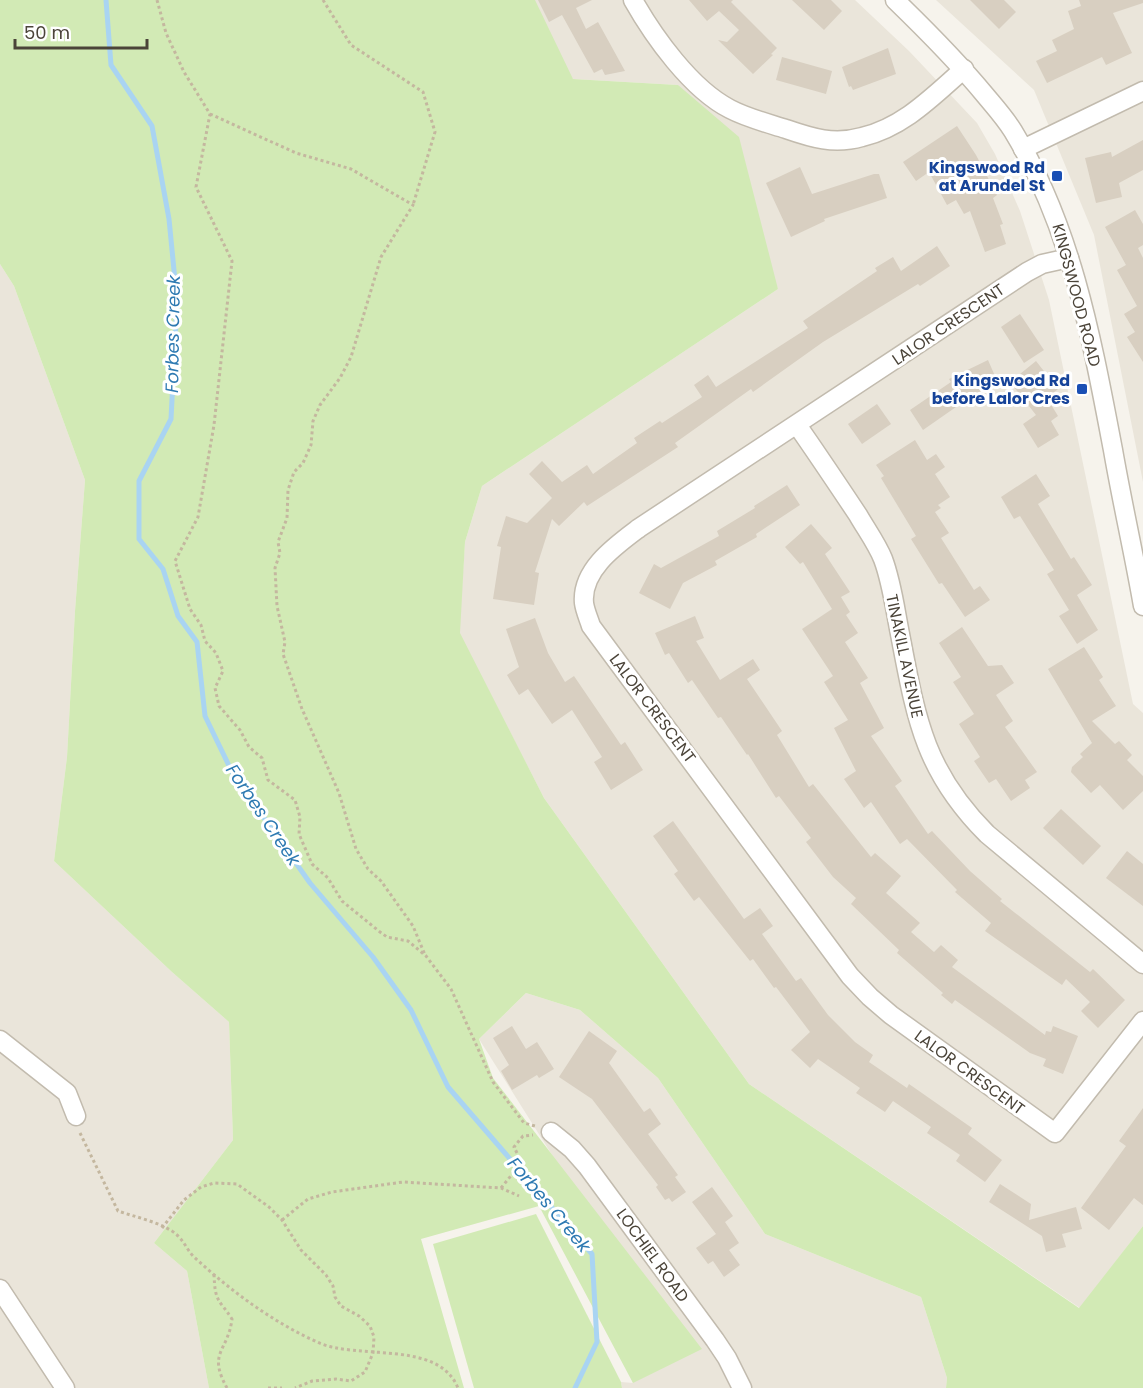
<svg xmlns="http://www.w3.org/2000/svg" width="1143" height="1388" font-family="Poppins,sans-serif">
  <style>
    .residential { fill: #eae5da }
    .green { fill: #d2eab5 }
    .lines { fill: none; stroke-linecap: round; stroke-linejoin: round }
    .stream { stroke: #a9d4f2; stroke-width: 5 }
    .building { fill: #d8cfc1 }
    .minor-casing { stroke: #c2bbae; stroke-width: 21 }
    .path { stroke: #c4b79f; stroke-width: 3; stroke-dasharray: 3 3; stroke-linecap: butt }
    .minor { stroke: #fff; stroke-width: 18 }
    .transit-dot { fill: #1a4fb4; stroke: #fff; stroke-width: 2 }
    .labels { text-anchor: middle; stroke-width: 6; stroke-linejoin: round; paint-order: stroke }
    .transit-label { font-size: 16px; font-weight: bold; fill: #164399; stroke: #fff; text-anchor: end }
    .street-label { font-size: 16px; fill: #4b4439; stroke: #fff }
    .water-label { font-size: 18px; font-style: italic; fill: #2e7ab2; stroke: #fff }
  </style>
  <rect width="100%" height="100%" fill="#f6f3ec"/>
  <g class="residential">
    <polygon points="497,0 855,0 909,51 977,123 995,154 1020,211 1049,300 1133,704 1143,713 1143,1226 1080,1308 749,1084 544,798 459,633 465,542 482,486 778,289 678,85 573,79"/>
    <polygon points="936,0 1143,0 1143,482 1094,235 1034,90"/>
    <polygon points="0,264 14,286 85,480 75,611 67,757 54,861 172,972 229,1022 233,1140 154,1243 187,1271 209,1388 0,1388"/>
    <polygon points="526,993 580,1010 658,1078 765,1234 921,1297 947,1378 946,1388 622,1388 621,1382 633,1383 559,1166 479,1039"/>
  </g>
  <g class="green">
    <polygon points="0,0 535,0 573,79 678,85 739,137 778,289 482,486 465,542 460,633 544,798 749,1084 1079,1308 1143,1226 1143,1388 946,1388 947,1378 921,1297 765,1234 658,1078 580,1010 526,993 479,1039 493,1078 702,1349 633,1383 539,1206 421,1239 464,1388 209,1388 187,1271 154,1243 233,1140 229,1022 172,972 54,861 67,757 75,611 85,480 14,286 0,264"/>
    <polygon points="536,1214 621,1382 622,1388 474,1388 433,1244"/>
  </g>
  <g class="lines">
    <polyline class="stream" points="106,0 111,65 152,126 169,219 177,301 171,419 139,481 139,539 163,569 178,616 197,642 205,716 233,774 310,883 373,957 411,1010 448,1087 592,1254 597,1342 575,1388"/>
  </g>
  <g class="building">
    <polygon points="538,0 592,0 576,8 586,29 598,22 625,71 605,75 602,69 594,73 562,15 549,22"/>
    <polygon points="689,0 733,0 731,2 777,48 771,54 773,55 753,74 718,40 727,42 739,30 719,11 707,21"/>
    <polygon points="792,0 831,0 842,11 824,30"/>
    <polygon points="970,0 1004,0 1016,12 999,29"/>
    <polygon points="1079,0 1143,0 1143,3 1113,13 1132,53 1106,65 1102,57 1047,83 1036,61 1057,51 1052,40 1074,29 1068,11 1081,6"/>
    <polygon points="888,48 896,74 853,90 851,86 849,87 842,67"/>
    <polygon points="782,57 832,71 826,94 776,80"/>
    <polygon points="957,126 976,155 997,195 993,198 1003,224 1000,225 1006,244 985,252 970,211 964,214 956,200 947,205 929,172 916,181 903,162"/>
    <polygon points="1143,140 1143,170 1119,183 1122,197 1096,203 1085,158 1111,152 1112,157"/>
    <polygon points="800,167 812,194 874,174 879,174 887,198 824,219 825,221 791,237 766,183"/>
    <polygon points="1135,210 1143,224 1143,245 1138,248 1143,258 1143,362 1127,337 1135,332 1124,314 1137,306 1117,270 1126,265 1105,227"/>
    <polygon points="937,246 950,266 920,286 918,284 823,342 753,392 751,389 675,443 678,447 587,506 584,502 559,526 552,519 535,572 539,573 534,605 493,599 501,547 497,546 506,516 527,523 552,498 529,474 542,461 562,482 587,465 593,474 637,443 634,438 660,421 662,423 702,397 694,385 708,375 716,387 808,328 803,321 877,271 875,268 893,257 901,271"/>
    <polygon points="1020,314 1044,350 1024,363 1001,327"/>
    <polygon points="988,360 998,383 954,404 956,407 923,430 910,410 951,382 949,379"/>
    <polygon points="1036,361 1058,389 1047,398 1058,416 1051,421 1059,435 1038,448 1023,424 1036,415 1010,382"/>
    <polygon points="877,404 891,424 862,444 848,424"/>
    <polygon points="915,440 927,460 936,454 945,467 935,474 950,497 938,505 941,508 935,512 949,533 941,538 974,590 980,586 990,600 965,617 942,583 939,584 911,539 916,536 881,478 884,476 876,465"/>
    <polygon points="1036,474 1050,496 1038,504 1071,559 1074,557 1092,585 1077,595 1098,630 1077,644 1059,616 1069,610 1047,574 1054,570 1020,516 1014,519 1001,497"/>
    <polygon points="787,485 800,505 756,534 757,537 715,561 717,565 683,583 670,609 639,593 654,564 661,568 719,536 717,531 755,508 754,506"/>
    <polygon points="811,524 832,548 825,554 850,592 841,597 850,612 846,615 858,633 845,642 868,678 860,683 884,728 871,736 902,781 895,786 928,834 932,831 970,871 1002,899 1000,901 1090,972 1093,969 1125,1000 1098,1028 1081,1011 1090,1002 1066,979 1062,985 985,931 991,923 955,892 957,890 907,839 900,844 871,802 864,808 844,779 856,771 834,728 848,720 824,682 833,676 802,629 832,609 803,562 800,564 785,547"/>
    <polygon points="695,616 704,638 696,641 720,680 753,659 760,670 747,679 782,731 777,735 809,787 813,784 871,857 875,853 901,876 886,893 920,923 911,932 934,952 941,945 958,960 952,967 1045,1035 1046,1031 1051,1032 1053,1026 1078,1036 1063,1074 1043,1066 1046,1059 1030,1053 955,1000 952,1004 941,995 943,993 897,953 899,950 851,904 856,898 833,877 806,842 811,838 779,796 776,798 748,754 747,755 721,717 718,718 692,680 688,683 669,653 665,655 655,633"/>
    <polygon points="535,618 548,653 565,682 574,676 621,745 625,742 643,770 611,790 594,762 602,757 572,710 552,724 528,689 519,695 507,675 519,667 506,629"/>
    <polygon points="962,627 988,666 1002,665 1014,683 996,695 1013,721 1005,727 1037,772 1025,780 1030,788 1011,801 996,779 989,783 974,761 980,757 959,724 974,714 953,682 961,677 939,643"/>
    <polygon points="1084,647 1103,677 1099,680 1116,706 1092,721 1115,744 1119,741 1132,755 1127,760 1143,776 1143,791 1123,810 1100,785 1091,793 1071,772 1072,767 1083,757 1080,754 1092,743 1048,669"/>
    <polygon points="1061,809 1101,846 1083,865 1043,828"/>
    <polygon points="673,821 744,919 760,908 773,926 762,934 796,981 801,978 828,1015 855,1042 873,1055 869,1062 907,1088 909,1084 972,1128 968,1134 1002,1160 985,1182 956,1161 960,1155 927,1133 931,1127 893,1101 885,1112 856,1093 860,1088 818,1059 810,1068 791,1050 810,1032 776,987 774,988 753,959 750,961 699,897 694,901 674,874 678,871 653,836"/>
    <polygon points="1127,851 1143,864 1143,906 1106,878"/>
    <polygon points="512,1026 526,1049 537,1042 554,1069 539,1078 537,1075 512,1090 501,1071 509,1065 493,1038"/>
    <polygon points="589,1031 617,1051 609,1063 644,1112 650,1108 661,1124 648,1134 678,1175 675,1177 686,1192 672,1202 669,1198 665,1200 656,1187 658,1185 592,1099 559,1077"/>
    <polygon points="1143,1108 1143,1205 1134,1198 1109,1230 1081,1208 1126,1146 1119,1141"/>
    <polygon points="1000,1184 1031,1204 1029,1220 1076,1207 1082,1229 1062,1234 1066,1247 1046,1252 1042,1236 989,1202"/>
    <polygon points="712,1187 733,1216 725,1222 739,1243 729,1250 740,1265 724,1277 713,1261 708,1264 696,1248 716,1234 692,1202"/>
  </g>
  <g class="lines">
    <defs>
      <g id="minor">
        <path d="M 633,0 C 654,37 691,89 730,109 C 747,118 767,123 786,129 C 812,138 834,145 862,137 C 904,127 933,96 964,69"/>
        <path d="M 895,0 C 927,31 957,61 985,95 C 995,107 1005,118 1013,131 C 1072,228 1092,340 1113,450 C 1122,502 1134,554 1143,606"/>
        <polyline points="1023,149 1143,91"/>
        <path d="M 1069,258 L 1042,264 L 1027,272 L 639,528 C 615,546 581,570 584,603 C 585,611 589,619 591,626 L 850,976 L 870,997 L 891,1015 L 1055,1133 L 1143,1021"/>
        <path d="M 797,425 C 818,455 838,485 858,515 C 866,529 877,544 883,559 C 892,583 895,609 900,634 C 916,718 924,771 987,834 L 1143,964"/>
        <polyline points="0,1040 67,1093 76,1116"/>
        <polyline points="551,1132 572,1149 587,1166 715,1340 727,1358 742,1388"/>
        <polyline points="0,1289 65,1388"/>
      </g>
    </defs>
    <use href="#minor" class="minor-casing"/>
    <g class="path">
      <polyline points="157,0 166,33 184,72 210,114 196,187 232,261 214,425 198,517 175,561 190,609 201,625 205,641 216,653 223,671 215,688 219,706 240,730 249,747 262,758 268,780 295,800 300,817 299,834 312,864 328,878 342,901 380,932 387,937 408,941 426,956 451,989 493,1082 524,1123 535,1126"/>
      <polyline points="323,0 351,45 423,92 435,132 413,205"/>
      <polyline points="210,114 296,153 351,169 413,205 381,257 351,357 340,378 320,405 313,421 311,445 303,463 294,472 288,490 287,518 278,542 280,553 275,568 277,606 285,642 283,654 302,709 339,793 356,849 368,869 381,881 413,926 425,955"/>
      <path d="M 80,1133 L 118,1211 C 135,1217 164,1223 177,1235 C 184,1241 187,1250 194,1257 C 231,1291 271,1321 317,1342 C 357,1361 438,1339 458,1388"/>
      <polyline points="501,1188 518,1167 520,1159 514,1147 523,1136 533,1135"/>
      <polyline points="282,1220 308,1199 332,1192 403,1182 501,1188 519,1196"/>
      <polyline points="162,1228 184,1200 201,1187 214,1183 237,1184 269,1207 282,1220 301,1250 326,1275 333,1286 335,1297 341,1306 359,1316 370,1326 374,1337 373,1353 365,1372 351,1381 336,1379 312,1381 295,1388"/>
      <path d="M 214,1274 C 215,1302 218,1298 232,1319 C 228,1352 207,1352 227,1388"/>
      <polyline points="268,1388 282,1388"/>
    </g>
    <use href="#minor" class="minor"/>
  </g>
  <g class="transit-dot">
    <rect x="1051" y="170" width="12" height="12" rx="3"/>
    <rect x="1076" y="383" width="12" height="12" rx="3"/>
  </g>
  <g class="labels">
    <g class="transit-label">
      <text x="1045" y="173">Kingswood Rd<tspan x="1045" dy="18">at Arundel St</tspan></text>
      <text x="1070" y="386">Kingswood Rd<tspan x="1070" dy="18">before Lalor Cres</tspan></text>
    </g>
    <g class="street-label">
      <text transform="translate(1077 295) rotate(75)" y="6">KINGSWOOD ROAD</text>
      <text transform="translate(948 324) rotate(-34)" y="6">LALOR CRESCENT</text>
      <text transform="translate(905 656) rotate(78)" y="6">TINAKILL AVENUE</text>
      <text transform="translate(653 708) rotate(53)" y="6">LALOR CRESCENT</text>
      <text transform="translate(970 1072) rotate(36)" y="6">LALOR CRESCENT</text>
      <text transform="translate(653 1255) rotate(54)" y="6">LOCHIEL ROAD</text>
    </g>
    <g class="water-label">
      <text transform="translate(173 334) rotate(-89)" y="6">Forbes Creek</text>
      <text transform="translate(263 815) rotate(56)" y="6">Forbes Creek</text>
      <text transform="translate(549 1205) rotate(50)" y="6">Forbes Creek</text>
    </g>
  </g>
  <path d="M15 39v9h132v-9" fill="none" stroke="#4b4439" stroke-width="3"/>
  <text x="24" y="39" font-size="18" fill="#4b4439" stroke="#ffffff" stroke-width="4.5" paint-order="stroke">50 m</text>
</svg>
